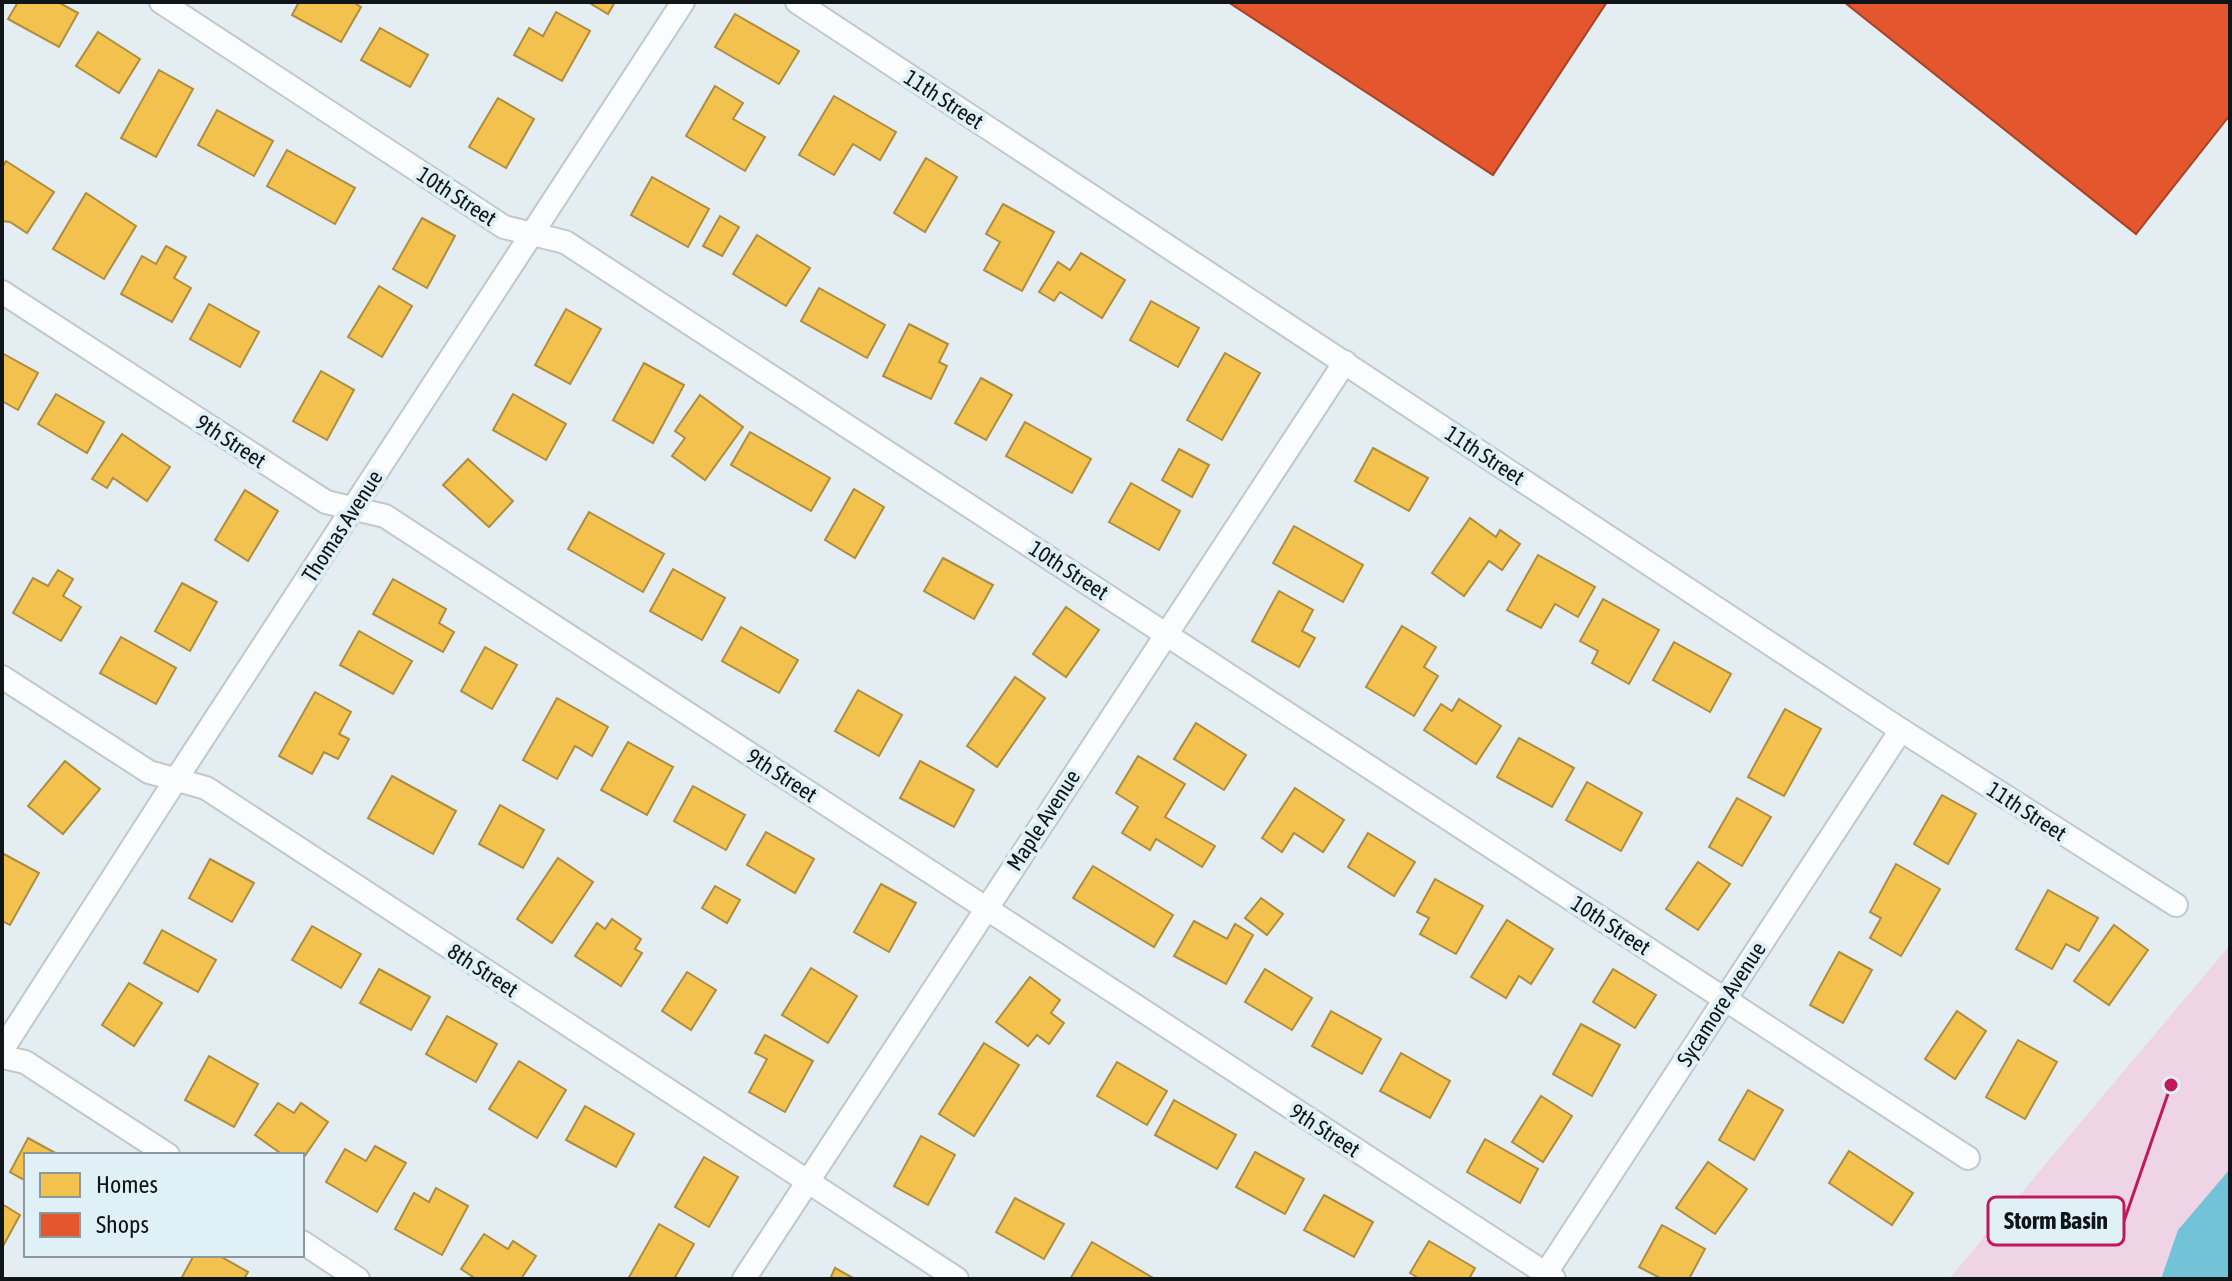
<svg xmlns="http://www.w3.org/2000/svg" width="2232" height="1281" font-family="'Asap Condensed',sans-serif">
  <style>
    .green { fill: #eed4e4 }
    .water { fill: #72c2d8 }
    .homes { fill: #f2c14e; stroke: #ae8d3e; stroke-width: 2 }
    .shops { fill: #e4572e; stroke: #a44327; stroke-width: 2 }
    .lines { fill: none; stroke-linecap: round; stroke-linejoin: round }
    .minor-casing { stroke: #c1c8ca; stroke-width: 26 }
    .minor { stroke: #fbfcfd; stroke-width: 22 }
    .labels { text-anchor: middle; stroke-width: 8; stroke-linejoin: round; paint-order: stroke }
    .street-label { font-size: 22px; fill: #101517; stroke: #dff0f6 }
    .leader { fill: none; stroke: #c2185b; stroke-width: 3 }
    .callout-dot { fill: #c2185b; stroke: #dff0f6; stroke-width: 3 }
    .callout { fill: #dff0f6; stroke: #c2185b; stroke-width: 3 }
    .callout-label { font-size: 24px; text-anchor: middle; font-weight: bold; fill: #101517 }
  </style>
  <rect width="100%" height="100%" fill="#e4edf1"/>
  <polygon class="green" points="2230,945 2230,1279 1949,1279"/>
  <polygon class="water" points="2230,1169 2230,1279 2161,1279 2178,1230"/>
  <g class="homes">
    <polygon points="18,2 58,2 78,13 59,47 8,19"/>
    <polygon points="299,2 353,2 361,7 341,42 292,15"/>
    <polygon points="588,2 615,2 608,14"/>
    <polygon points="556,12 590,31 562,81 514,55 529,28 543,36"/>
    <polygon points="735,14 799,51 779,84 715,47"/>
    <polygon points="380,28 428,55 410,87 361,60"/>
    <polygon points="98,32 140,59 119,93 76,66"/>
    <polygon points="159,70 193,89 156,157 121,138"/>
    <polygon points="715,86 743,103 733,119 765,137 745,171 686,136"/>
    <polygon points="834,96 896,132 880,160 853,144 834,175 799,155"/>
    <polygon points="498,98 534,119 506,168 469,147"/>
    <polygon points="217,110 273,141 254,176 198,145"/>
    <polygon points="287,150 355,188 335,224 267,186"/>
    <polygon points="926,158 957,177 925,232 894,213"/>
    <polygon points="6,161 54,192 27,233 10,222 2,221 2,168"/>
    <polygon points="652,177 709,209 688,247 631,215"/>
    <polygon points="86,193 136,226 104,279 53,249"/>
    <polygon points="1003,204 1054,232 1022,291 984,270 1000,242 986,234"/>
    <polygon points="720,216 739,227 722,256 703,246"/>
    <polygon points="422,218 455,236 427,288 393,269"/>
    <polygon points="757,235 810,268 786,306 733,274"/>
    <polygon points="166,246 186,257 174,278 191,288 172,322 121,294 142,256 156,264"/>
    <polygon points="1081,253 1125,280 1102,318 1060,292 1054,301 1039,292 1058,262 1070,270"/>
    <polygon points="379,286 412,306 382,357 348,337"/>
    <polygon points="819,288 885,325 867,358 801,321"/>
    <polygon points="1151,301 1199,328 1178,367 1130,340"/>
    <polygon points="209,304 259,332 240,367 190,339"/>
    <polygon points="566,309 601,329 570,384 535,365"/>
    <polygon points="909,324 948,344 939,362 947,366 931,399 883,376"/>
    <polygon points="2,353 38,373 18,410 2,401"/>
    <polygon points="1225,353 1260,373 1222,440 1187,420"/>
    <polygon points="644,363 684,385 653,443 613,420"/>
    <polygon points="321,371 354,390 327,440 293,421"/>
    <polygon points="981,378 1012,395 986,440 955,423"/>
    <polygon points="56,394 104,422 87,453 38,424"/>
    <polygon points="513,394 566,424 546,460 493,430"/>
    <polygon points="700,395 743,427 705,480 672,456 685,438 675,431"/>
    <polygon points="1025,422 1091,459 1072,493 1006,456"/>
    <polygon points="750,432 830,478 811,511 731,465"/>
    <polygon points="122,434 170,467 147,501 113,478 107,488 92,479"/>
    <polygon points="1373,448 1428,478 1409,511 1355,481"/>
    <polygon points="1179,449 1209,465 1192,497 1162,480"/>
    <polygon points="468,459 513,501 489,527 443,485"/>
    <polygon points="1131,483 1180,511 1159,550 1109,522"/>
    <polygon points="854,489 884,507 855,558 825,540"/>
    <polygon points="245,490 278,511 248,561 215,540"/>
    <polygon points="589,512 664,554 643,592 568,549"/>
    <polygon points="1470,518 1496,537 1500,530 1520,544 1502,570 1489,561 1464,596 1432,573"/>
    <polygon points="1294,526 1363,565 1343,602 1273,563"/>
    <polygon points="1538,555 1595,587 1578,617 1555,604 1541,628 1507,610"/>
    <polygon points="943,558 993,585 974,619 924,591"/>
    <polygon points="673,569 725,598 702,640 650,611"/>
    <polygon points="58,570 73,579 63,596 81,607 61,641 13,613 33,578 48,586"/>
    <polygon points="393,579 446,609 439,623 454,632 443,652 373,614"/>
    <polygon points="182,583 217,602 190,651 155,631"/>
    <polygon points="1279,591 1313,610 1302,631 1315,638 1299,667 1252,641"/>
    <polygon points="1603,599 1659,630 1629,684 1592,663 1598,651 1580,641"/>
    <polygon points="1066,607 1099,630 1066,677 1033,654"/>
    <polygon points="1402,626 1436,647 1424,667 1438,676 1414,716 1366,687"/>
    <polygon points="741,627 798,660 779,693 722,661"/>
    <polygon points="359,631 412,661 393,694 340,665"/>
    <polygon points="121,637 176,668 156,704 100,673"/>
    <polygon points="1674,642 1731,674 1710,712 1653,680"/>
    <polygon points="485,647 517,665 492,709 461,691"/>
    <polygon points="1015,677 1045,698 997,767 967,746"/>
    <polygon points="858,690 902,715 879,756 835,731"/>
    <polygon points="315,692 351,712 339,734 349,739 338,759 324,752 312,774 279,756"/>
    <polygon points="557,698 608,727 592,756 575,746 557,779 523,760"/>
    <polygon points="1459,699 1501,726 1476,764 1424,730 1441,704 1452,711"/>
    <polygon points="1785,709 1821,729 1784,796 1748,777"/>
    <polygon points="1196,723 1246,755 1224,790 1174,759"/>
    <polygon points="1519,738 1574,768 1552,807 1497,777"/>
    <polygon points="628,742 673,767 647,815 601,790"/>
    <polygon points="1138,756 1185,784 1165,817 1215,846 1202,867 1156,839 1150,850 1122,833 1138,807 1116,793"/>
    <polygon points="65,761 100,789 63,834 28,806"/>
    <polygon points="920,761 974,790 954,827 900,798"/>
    <polygon points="392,776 456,811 433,854 368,818"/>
    <polygon points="1587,782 1642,813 1621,851 1566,820"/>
    <polygon points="693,786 745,815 726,850 674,821"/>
    <polygon points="1295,788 1344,820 1323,852 1294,833 1282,852 1262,838"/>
    <polygon points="1942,795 1976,814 1948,864 1914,844"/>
    <polygon points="1737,798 1771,817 1742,866 1709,847"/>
    <polygon points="500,805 544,830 523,868 479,844"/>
    <polygon points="766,832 814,859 795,893 747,865"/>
    <polygon points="1368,833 1415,862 1394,896 1348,867"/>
    <polygon points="2,853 39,873 10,925 2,921"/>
    <polygon points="558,858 593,882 552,943 517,919"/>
    <polygon points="210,859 254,883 232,922 189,898"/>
    <polygon points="1698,862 1730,884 1698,930 1666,909"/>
    <polygon points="1896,864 1940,889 1901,956 1870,938 1881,918 1870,912"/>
    <polygon points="1093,866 1173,915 1154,947 1073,898"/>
    <polygon points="1435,879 1483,906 1456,954 1420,934 1429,918 1417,912"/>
    <polygon points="881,884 916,903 889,952 854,932"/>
    <polygon points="715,886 740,900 727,923 702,908"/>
    <polygon points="2048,890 2098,918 2079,951 2066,944 2052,969 2016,949"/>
    <polygon points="1261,898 1283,914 1267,935 1245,918"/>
    <polygon points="612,919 641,939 635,949 642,953 621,986 575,956 597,923 605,929"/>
    <polygon points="1507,920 1553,949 1531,984 1519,976 1506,998 1471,977"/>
    <polygon points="1194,921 1227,939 1235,924 1253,935 1226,984 1174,956"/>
    <polygon points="2114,925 2148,950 2109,1005 2074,981"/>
    <polygon points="312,926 361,954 341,988 292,960"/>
    <polygon points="162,930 216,960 198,992 144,963"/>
    <polygon points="1839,952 1872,970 1843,1023 1810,1005"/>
    <polygon points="811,968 857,996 828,1043 782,1015"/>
    <polygon points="379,969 430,997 411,1030 360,1003"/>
    <polygon points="1265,969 1312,998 1292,1030 1245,1002"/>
    <polygon points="1613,969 1656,995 1635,1028 1593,1002"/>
    <polygon points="687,972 716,990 691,1030 662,1011"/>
    <polygon points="1030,977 1060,1000 1051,1013 1064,1023 1049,1044 1037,1035 1028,1046 996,1022"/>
    <polygon points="129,983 162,1003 134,1046 102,1025"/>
    <polygon points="1331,1011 1381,1039 1362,1074 1312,1046"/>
    <polygon points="1957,1011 1986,1031 1955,1079 1925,1059"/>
    <polygon points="447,1016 497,1044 476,1082 426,1054"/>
    <polygon points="1581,1024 1620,1045 1592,1096 1553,1074"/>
    <polygon points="765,1035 813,1061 785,1112 749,1092 767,1059 755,1053"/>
    <polygon points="2018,1040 2057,1062 2025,1119 1986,1097"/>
    <polygon points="984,1043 1019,1065 974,1136 939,1114"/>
    <polygon points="1401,1053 1450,1081 1430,1118 1380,1091"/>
    <polygon points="209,1056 258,1084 234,1127 185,1100"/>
    <polygon points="519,1061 566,1090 537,1138 489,1109"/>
    <polygon points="1117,1062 1167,1091 1147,1125 1097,1096"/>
    <polygon points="1748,1090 1783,1110 1754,1160 1719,1140"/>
    <polygon points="1541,1096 1572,1116 1543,1162 1512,1142"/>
    <polygon points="1174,1100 1236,1135 1217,1169 1155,1135"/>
    <polygon points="278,1103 294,1113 301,1103 328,1122 302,1160 302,1155 283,1155 255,1135"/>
    <polygon points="585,1106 634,1134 616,1167 566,1140"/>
    <polygon points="921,1136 955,1155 928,1205 894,1186"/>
    <polygon points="28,1138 59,1155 26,1155 26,1181 10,1172"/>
    <polygon points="1485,1139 1538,1169 1520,1203 1467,1172"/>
    <polygon points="375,1146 406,1163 377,1212 326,1182 345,1149 366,1161"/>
    <polygon points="1849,1151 1913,1193 1892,1225 1829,1183"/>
    <polygon points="1255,1152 1304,1179 1285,1214 1236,1187"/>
    <polygon points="704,1157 738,1177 709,1227 675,1207"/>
    <polygon points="1708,1162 1747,1189 1715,1234 1676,1208"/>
    <polygon points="436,1188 468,1206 442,1255 395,1229 414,1193 429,1202"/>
    <polygon points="1324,1195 1373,1222 1354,1257 1304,1230"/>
    <polygon points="1015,1198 1064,1224 1044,1259 996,1232"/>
    <polygon points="2,1204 20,1215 2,1248"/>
    <polygon points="659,1224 694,1244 674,1279 628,1279"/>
    <polygon points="1662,1225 1705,1249 1689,1279 1662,1279 1639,1267"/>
    <polygon points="484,1234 508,1249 513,1241 536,1256 521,1279 476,1279 461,1269"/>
    <polygon points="1429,1241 1475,1268 1469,1279 1420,1279 1410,1273"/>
    <polygon points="1092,1242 1155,1279 1070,1279"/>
    <polygon points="194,1255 218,1255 248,1272 244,1279 181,1279"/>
    <polygon points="835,1268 855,1279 830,1279"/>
  </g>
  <g class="shops">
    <polygon points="1228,2 1607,2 1493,175"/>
    <polygon points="1844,2 2230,2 2230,115 2136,234"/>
  </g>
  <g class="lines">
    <defs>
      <g id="minor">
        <polyline points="161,2 504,227 565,242 1968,1158"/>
        <polyline points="797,2 1901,730 2176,905"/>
        <polyline points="2,292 326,502 385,516 1554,1279"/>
        <polyline points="2,677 149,772 206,788 957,1279"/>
        <polyline points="2,1050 175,781 683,2"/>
        <polyline points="2,1057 25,1062 168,1155"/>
        <polyline points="302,1242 358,1279"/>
        <polyline points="744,1279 1345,362"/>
        <polyline points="1542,1279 1901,730"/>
      </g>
    </defs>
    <use href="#minor" class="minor-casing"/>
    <use href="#minor" class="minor"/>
  </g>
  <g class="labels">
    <g class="street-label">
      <text transform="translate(944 99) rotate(33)" y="8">11th Street</text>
      <text transform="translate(457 196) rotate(33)" y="8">10th Street</text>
      <text transform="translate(231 441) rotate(33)" y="8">9th Street</text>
      <text transform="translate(1485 455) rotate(33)" y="8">11th Street</text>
      <text transform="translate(342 526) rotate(-57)" y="8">Thomas Avenue</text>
      <text transform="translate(1069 570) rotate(33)" y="8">10th Street</text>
      <text transform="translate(782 775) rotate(33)" y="8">9th Street</text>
      <text transform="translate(2027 811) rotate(33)" y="8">11th Street</text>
      <text transform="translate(1043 820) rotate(-57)" y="8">Maple Avenue</text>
      <text transform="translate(1611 925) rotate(33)" y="8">10th Street</text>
      <text transform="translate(483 970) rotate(33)" y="8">8th Street</text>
      <text transform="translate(1721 1004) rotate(-57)" y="8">Sycamore Avenue</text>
      <text transform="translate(1325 1130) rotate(33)" y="8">9th Street</text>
    </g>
  </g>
  <path class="leader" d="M2171 1085L2124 1221"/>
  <circle class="callout-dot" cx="2171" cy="1085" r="8"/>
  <rect class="callout" x="1988" y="1197" width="136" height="48" rx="8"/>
  <g class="callout-label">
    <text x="2056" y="1229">Storm Basin</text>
  </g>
  <rect width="2232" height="1281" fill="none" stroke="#101517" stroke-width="8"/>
  <rect x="24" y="1153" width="280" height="104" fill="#dff0f6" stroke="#8c989d" stroke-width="2"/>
  <rect x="40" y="1173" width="40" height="24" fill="#f2c14e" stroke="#8c989d" stroke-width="2"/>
  <text x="96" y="1193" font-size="24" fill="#101517">Homes</text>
  <rect x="40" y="1213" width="40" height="24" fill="#e4572e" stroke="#8c989d" stroke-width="2"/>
  <text x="96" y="1233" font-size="24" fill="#101517">Shops</text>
</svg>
